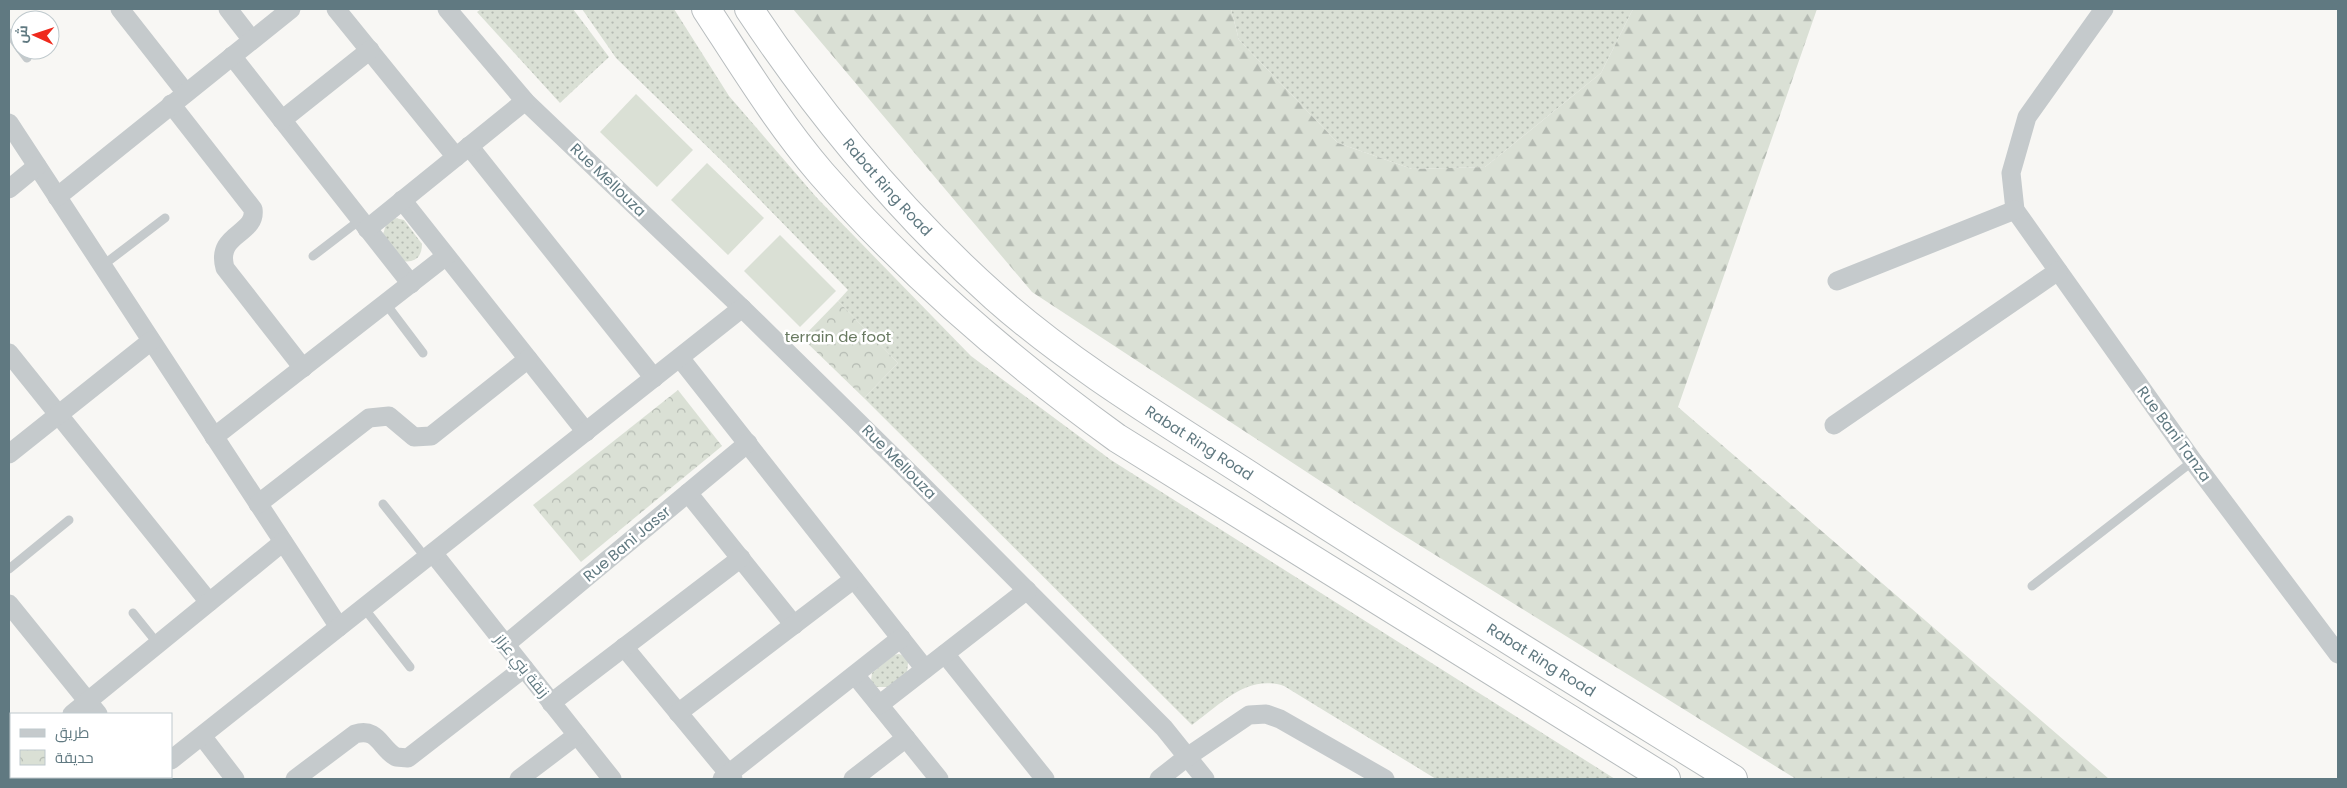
<svg xmlns="http://www.w3.org/2000/svg" width="2347" height="788" font-family="Poppins,Cairo,sans-serif">
  <style>
    .grass { fill: url(#grass-dots) }
    .forest { fill: url(#forest-firs) }
    .park { fill: url(#park-crowns) }
    .pitch { fill: #dae0d5 }
    .lines { fill: none; stroke-linecap: round; stroke-linejoin: round }
    .trunk-casing { stroke: #b7bcbe; stroke-width: 30 }
    .service { stroke: #c5cacc; stroke-width: 9 }
    .minor { stroke: #c5cacc; stroke-width: 19 }
    .trunk { stroke: #fff; stroke-width: 28 }
    .labels { text-anchor: middle; stroke-width: 5; stroke-linejoin: round; paint-order: stroke }
    .street-label { font-size: 15px; fill: #607981; stroke: #fff }
    .park-label { font-size: 15px; fill: #687960; stroke: #fff }
  </style>
  <defs>
    <pattern id="grass-dots" width="8" height="8" patternUnits="userSpaceOnUse" patternTransform="scale(1.25)"><rect width="8" height="8" fill="#dae0d5"/><path d="M2 2h.1M6 6h.1" fill="none" stroke="#b4bab2" stroke-width="1.8" stroke-linecap="round"/></pattern>
    <pattern id="forest-firs" width="22" height="20" patternUnits="userSpaceOnUse" patternTransform="scale(1.25)"><rect width="22" height="20" fill="#dae0d5"/><path d="M5 1l3.5 6h-7zM16 11l3.5 6h-7z" fill="#b4bab2"/></pattern>
    <pattern id="park-crowns" width="20" height="18" patternUnits="userSpaceOnUse" patternTransform="scale(1.25)"><rect width="20" height="18" fill="#dae0d5"/><path d="M2 6a3 3 0 1 1 6 0M12 15a3 3 0 1 1 6 0" fill="none" stroke="#b4bab2"/></pattern>
  </defs>
  <rect width="100%" height="100%" fill="#f8f7f4"/>
  <g class="grass">
    <polygon points="481,9 573,9 609,57 560,103 477,12"/>
    <path d="M 582,9 L 674,9 L 729,96 L 817,198 L 971,356 L 1111,460 L 1615,779 L 1436,779 L 1284,686 C 1247,674 1221,704 1192,725 L 864,398 L 898,363 L 838,301 L 848,290 L 726,165 L 616,58 Z"/>
    <polygon points="1231,9 1633,9 1601,73 1485,167 1412,169 1338,143 1239,40"/>
    <path d="M 395,218 L 404,220 L 422,244 C 422,257 415,263 402,261 L 383,235 L 386,224 Z"/>
    <polygon points="899,654 904,656 908,662 907,673 888,687 876,687 871,681 872,673 894,655"/>
  </g>
  <polygon class="forest" points="793,9 1231,9 1239,40 1338,143 1412,169 1485,167 1601,73 1633,9 1817,9 1678,407 2109,779 1796,779 1395,530 1032,292"/>
  <g class="park">
    <polygon points="838,301 898,363 864,398 802,338"/>
    <polygon points="678,390 722,446 581,562 533,505"/>
  </g>
  <g class="pitch">
    <polygon points="636,94 693,150 657,187 600,132"/>
    <polygon points="707,163 764,218 728,255 671,200"/>
    <polygon points="780,235 836,291 800,327 744,271"/>
  </g>
  <g class="lines">
    <defs>
      <g id="trunk">
        <path d="M 706,9 C 742,64 778,123 821,173 C 909,274 1009,360 1117,438 L 1666,779"/>
        <path id="s1" d="M 749,9 C 819,114 901,213 995,297 C 1074,367 1167,422 1255,479 C 1413,582 1573,680 1733,779"/>
      </g>
    </defs>
    <use href="#trunk" class="trunk-casing"/>
    <g class="service">
      <polyline points="9,33 20,49"/>
      <polyline points="21,50 27,58"/>
      <polyline points="313,256 360,220"/>
      <polyline points="102,266 165,218"/>
      <polyline points="386,304 423,353"/>
      <polyline points="383,504 426,558"/>
      <polyline points="9,569 69,520"/>
      <polyline points="2032,586 2193,461"/>
      <polyline points="364,608 410,667"/>
      <polyline points="133,613 158,644"/>
      <polyline points="9,744 11,747"/>
    </g>
    <g class="minor">
      <polyline points="120,9 186,93"/>
      <polyline points="228,9 252,40"/>
      <polyline points="336,9 456,157"/>
      <polyline points="447,9 525,101 742,308 919,482 1164,728 1205,779"/>
      <polyline points="2104,9 2027,117 2011,173 2015,210 2193,461 2338,654"/>
      <polyline points="232,56 411,284"/>
      <path d="M 171,104 L 253,209 C 257,235 215,233 225,268 L 303,368"/>
      <polyline points="282,120 370,50"/>
      <polyline points="9,123 339,627"/>
      <polyline points="469,146 654,378"/>
      <polyline points="9,189 37,166"/>
      <polyline points="57,197 291,9"/>
      <polyline points="402,200 586,432"/>
      <polyline points="367,229 525,101"/>
      <polyline points="1837,281 2015,210"/>
      <polyline points="9,353 209,602"/>
      <polyline points="680,358 925,669"/>
      <polyline points="1834,425 2058,271"/>
      <polyline points="214,437 446,256"/>
      <polyline points="9,454 151,341"/>
      <polyline points="688,493 794,625"/>
      <polyline points="258,504 369,418 389,416 414,437 431,436 528,359"/>
      <polyline points="433,553 612,779"/>
      <polyline points="9,604 98,714"/>
      <polyline points="505,645 748,443"/>
      <polyline points="624,647 733,779"/>
      <polyline points="945,654 1045,779"/>
      <polyline points="855,675 939,779"/>
      <polyline points="551,703 741,558"/>
      <polyline points="879,705 1027,590"/>
      <polyline points="678,713 854,579"/>
      <polyline points="72,714 283,542"/>
      <polyline points="202,736 235,779"/>
      <polyline points="171,760 742,308"/>
      <polyline points="9,766 11,764"/>
      <polyline points="147,779 150,777"/>
      <path d="M 295,779 L 355,734 C 378,727 380,748 396,757 L 408,758 L 524,668"/>
      <polyline points="519,779 577,735"/>
      <polyline points="722,779 901,638"/>
      <polyline points="853,779 906,738"/>
      <polyline points="1159,779 1187,757 1249,715 1266,714 1280,719 1385,779"/>
    </g>
    <use href="#trunk" class="trunk"/>
  </g>
  <g class="labels">
    <g class="street-label">
      <text transform="translate(608 180) rotate(44)" y="5">Rue Mellouza</text>
      <text dy="5" stroke="none"><textPath href="#s1" startOffset="226">Rabat Ring Road</textPath></text>
      <text transform="translate(2174 434) rotate(54)" y="5">Rue Bani Tanza</text>
      <text dy="5" stroke="none"><textPath href="#s1" startOffset="631">Rabat Ring Road</textPath></text>
      <text transform="translate(899 462) rotate(45)" y="5">Rue Mellouza</text>
      <text transform="translate(627 544) rotate(-40)" y="5">Rue Bani Jassr</text>
      <text dy="5" stroke="none"><textPath href="#s1" startOffset="1036">Rabat Ring Road</textPath></text>
      <text transform="translate(522 666) rotate(51)" y="5">زنقة بني عزاز</text>
    </g>
    <g class="park-label">
      <text x="838" y="342">terrain de foot</text>
    </g>
  </g>
  <rect width="2347" height="788" fill="none" stroke="#607981" stroke-width="20"/>
  <rect x="10" y="713" width="162" height="65" fill="#ffffff" stroke="#bfc9cd"/>
  <rect x="20" y="729" width="25" height="8" fill="#c5cacc" stroke="#bfc9cd"/>
  <text x="55" y="738" font-size="15" fill="#607981">طريق</text>
  <rect x="20" y="750" width="25" height="15" fill="url(#park-crowns)" stroke="#bfc9cd"/>
  <text x="55" y="763" font-size="15" fill="#607981">حديقة</text>
  <g transform="translate(35 35) rotate(273)"><circle r="24" fill="#ffffff" stroke="#bfc9cd"/>
  <path d="M0-4L9 19L0 12L-9 19Z" fill="#ef2a1d"/>
  <text y="-8" font-size="14" font-weight="bold" text-anchor="middle" fill="#607981">ش</text>
  </g>
</svg>
